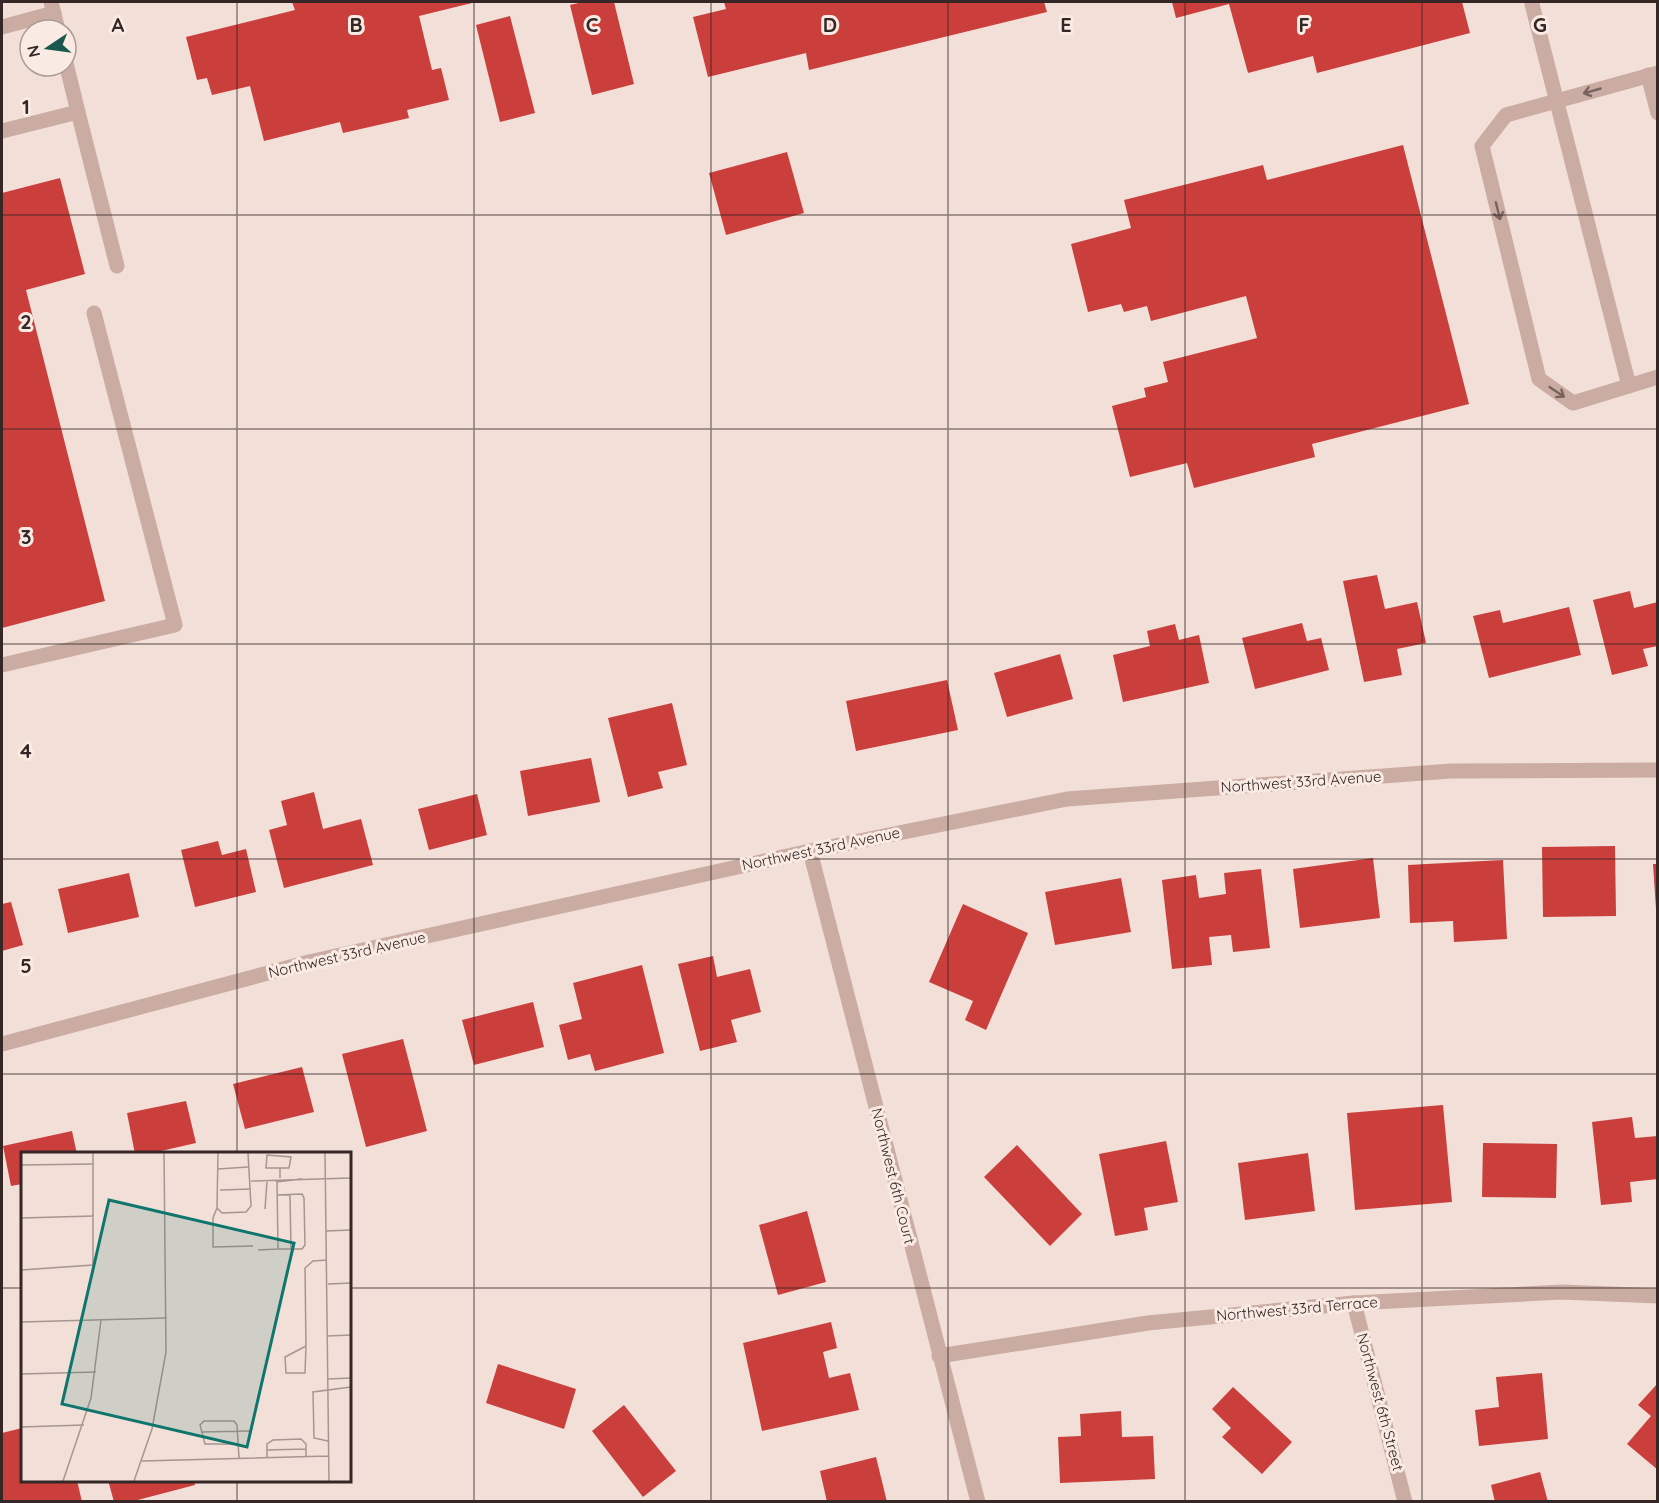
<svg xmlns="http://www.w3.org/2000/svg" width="1659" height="1503" font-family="Quicksand,sans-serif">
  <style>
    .building { fill: #ca3e3c }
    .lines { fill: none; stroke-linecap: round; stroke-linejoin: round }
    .minor { stroke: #caaca3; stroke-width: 15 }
    .oneway { stroke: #78635e }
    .grid { fill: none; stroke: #342725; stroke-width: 1.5; stroke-opacity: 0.55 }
    .labels { text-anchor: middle; stroke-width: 6; stroke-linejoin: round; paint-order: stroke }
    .street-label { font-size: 15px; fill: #342725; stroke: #f9eae3 }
    .inset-road { fill: none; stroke: #a69590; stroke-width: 1.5 }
    .view { fill: #0f766e; fill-opacity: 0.15; stroke: #0f766e; stroke-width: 3 }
    .inset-edge { fill: none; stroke: #342725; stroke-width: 3 }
    .grid-label { font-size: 20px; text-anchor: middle; font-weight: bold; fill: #342725; stroke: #f9eae3; stroke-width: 6; stroke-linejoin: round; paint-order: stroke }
  </style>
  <rect width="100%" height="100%" fill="#f2dfd7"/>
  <g class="building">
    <polygon points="292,2 476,2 419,16 432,70 441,68 449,100 407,110 409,118 343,133 340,122 264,141 250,86 212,95 207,78 197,80 186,37 295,10"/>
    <polygon points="583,2 614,2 634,84 592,95 570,5"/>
    <polygon points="724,2 1044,2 1047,12 809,70 806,53 708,77 693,17 726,9"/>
    <polygon points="1172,2 1462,2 1470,33 1317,73 1313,56 1248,73 1229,4 1176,18"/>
    <polygon points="510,16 535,113 500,122 476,25"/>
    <polygon points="1403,145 1469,404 1312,444 1315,457 1194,488 1187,463 1130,477 1112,406 1146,397 1144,388 1168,382 1163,362 1257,338 1246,296 1151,321 1147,306 1124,312 1121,304 1088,312 1071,244 1131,228 1124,200 1263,165 1267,180"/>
    <polygon points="787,152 804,213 726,235 709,173"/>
    <polygon points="60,178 85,274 26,290 105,601 2,628 2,193"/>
    <polygon points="1377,575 1385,609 1417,602 1426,643 1397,649 1402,675 1364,682 1343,581"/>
    <polygon points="1630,591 1634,608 1658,602 1658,646 1643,649 1648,666 1612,675 1593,600"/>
    <polygon points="1569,607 1581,655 1489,678 1473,616 1500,610 1503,623"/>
    <polygon points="1302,623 1307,641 1321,638 1329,670 1255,689 1242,638"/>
    <polygon points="1175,624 1179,640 1199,635 1209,683 1123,702 1113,655 1150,646 1147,631"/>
    <polygon points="1060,654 1073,699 1007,717 994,673"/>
    <polygon points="947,680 958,730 856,751 846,701"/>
    <polygon points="672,703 687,765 658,772 663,788 628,797 608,718"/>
    <polygon points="591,758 600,802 528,816 520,771"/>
    <polygon points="314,792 323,829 361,819 373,865 284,888 269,830 287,825 281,801"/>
    <polygon points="477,794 487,835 429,850 418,809"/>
    <polygon points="218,841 222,855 246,849 256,892 195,907 181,850"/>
    <polygon points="1615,846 1616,916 1543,917 1542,847"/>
    <polygon points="1373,858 1380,918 1300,928 1293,869"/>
    <polygon points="1503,860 1507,939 1454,942 1453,921 1410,923 1408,865"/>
    <polygon points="1653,864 1658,864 1658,909 1656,909"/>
    <polygon points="1261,869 1270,948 1233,952 1231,935 1209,937 1212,965 1172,969 1162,880 1196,875 1199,898 1226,894 1224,873"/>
    <polygon points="129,873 139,917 68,933 58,889"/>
    <polygon points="1121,878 1131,932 1055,945 1045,892"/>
    <polygon points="11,902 23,945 2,951 2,904"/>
    <polygon points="963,904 1028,933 986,1030 965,1020 973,1001 929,982"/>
    <polygon points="713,956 717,977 750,969 761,1012 731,1020 737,1042 700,1051 678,964"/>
    <polygon points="642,965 664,1053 595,1071 590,1054 568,1060 559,1025 582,1019 573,983"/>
    <polygon points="533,1002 544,1047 474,1065 462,1020"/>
    <polygon points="403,1039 427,1131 366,1147 342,1054"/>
    <polygon points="302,1067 314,1112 245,1129 233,1084"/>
    <polygon points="186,1101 196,1143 148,1154 135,1154 127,1113"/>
    <polygon points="1443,1105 1452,1202 1355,1210 1347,1113"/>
    <polygon points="1632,1117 1635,1138 1658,1136 1658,1179 1630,1182 1632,1202 1601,1205 1592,1122"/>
    <polygon points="72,1131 77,1154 22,1154 22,1184 11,1186 3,1146"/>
    <polygon points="1166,1141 1178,1202 1144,1208 1148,1230 1115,1236 1099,1154"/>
    <polygon points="1483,1143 1557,1144 1556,1198 1482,1197"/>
    <polygon points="1017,1145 1082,1214 1050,1246 984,1177"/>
    <polygon points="1308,1153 1315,1211 1245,1220 1238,1163"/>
    <polygon points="807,1211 826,1282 778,1295 759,1225"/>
    <polygon points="831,1322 837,1348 823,1352 829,1378 850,1373 859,1410 762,1431 743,1343"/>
    <polygon points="498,1364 576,1389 564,1429 486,1403"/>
    <polygon points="1542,1373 1548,1439 1479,1446 1475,1410 1499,1407 1496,1377"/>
    <polygon points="1658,1383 1658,1470 1627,1444 1651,1416 1638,1405"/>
    <polygon points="1233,1387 1292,1442 1262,1474 1222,1437 1231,1428 1212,1409"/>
    <polygon points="624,1405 676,1471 643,1497 592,1431"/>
    <polygon points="1121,1411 1122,1437 1153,1436 1155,1479 1060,1483 1058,1437 1081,1436 1080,1414"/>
    <polygon points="22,1428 22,1480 77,1480 82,1502 2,1502 2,1433"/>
    <polygon points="876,1457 887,1502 827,1502 820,1471"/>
    <polygon points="1540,1472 1548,1502 1495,1502 1491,1485"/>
    <polygon points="108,1480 194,1480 195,1485 130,1502 114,1502"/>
  </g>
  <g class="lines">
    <g class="minor">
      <polyline points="51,2 58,30"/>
      <polyline points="1532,4 1629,386"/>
      <polyline points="2,27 54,13"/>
      <polyline points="1658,73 1506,115 1482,146 1539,379 1573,403 1658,377"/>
      <polyline points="1648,75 1658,113"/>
      <polyline points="78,112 117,266"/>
      <polyline points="2,131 78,112 66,63"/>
      <polyline points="2,665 175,625 94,313"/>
      <polyline points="810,851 978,1502"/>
      <polyline points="2,1044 309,962 810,851 1067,799 1451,771 1658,770"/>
      <polyline points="1354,1303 1405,1502"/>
      <polyline points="939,1356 1148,1323 1354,1303 1562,1292 1658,1296"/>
    </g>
  </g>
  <defs><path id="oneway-shaft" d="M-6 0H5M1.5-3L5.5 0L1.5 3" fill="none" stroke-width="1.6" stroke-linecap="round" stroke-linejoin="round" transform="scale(1.5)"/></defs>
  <g class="oneway">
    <use href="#oneway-shaft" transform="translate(1592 91) rotate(164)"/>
    <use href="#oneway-shaft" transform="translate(1498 211) rotate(76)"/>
    <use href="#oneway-shaft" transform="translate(1557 392) rotate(34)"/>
  </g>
  <path class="grid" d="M 237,2 L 237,1154M 474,2 L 474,1502M 711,2 L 711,1502M 948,2 L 948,1502M 1185,2 L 1185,1502M 1422,2 L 1422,1502M 2,215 L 1658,215M 2,429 L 1658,429M 2,644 L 1658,644M 2,859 L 1658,859M 2,1074 L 1658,1074M 2,1288 L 22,1288M 350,1288 L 1658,1288M 237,1480 L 237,1502"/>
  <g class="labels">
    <g class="street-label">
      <text transform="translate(1301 782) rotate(-4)" y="5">Northwest 33rd Avenue</text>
      <text transform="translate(821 849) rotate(-12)" y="5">Northwest 33rd Avenue</text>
      <text transform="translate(347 955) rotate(-13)" y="5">Northwest 33rd Avenue</text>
      <text transform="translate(893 1176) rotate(76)" y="5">Northwest 6th Court</text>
      <text transform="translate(1297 1309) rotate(-5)" y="5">Northwest 33rd Terrace</text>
      <text transform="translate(1380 1402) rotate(75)" y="5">Northwest 6th Street</text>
    </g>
  </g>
  <g transform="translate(21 1152)">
    <rect width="330" height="330" fill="#f2dfd7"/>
    <path class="inset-road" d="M 197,1 L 196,56 L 201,61 L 225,60 L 230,54 L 227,1M 304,1 L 308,329M 0,13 L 73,12M 259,16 L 245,16 L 246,3 L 270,5 L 268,16 L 259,16 L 259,26M 197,17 L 227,15M 230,29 L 330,26M 255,30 L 281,27M 256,30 L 257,97 L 281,97 L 284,93 L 283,46 L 281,42 L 256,43M 199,38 L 230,37M 269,43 L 270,97M 196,56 L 192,66 L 192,95 L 232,94M 244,57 L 246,29M 0,66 L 73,64M 305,79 L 330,78M 237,98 L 257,97M 0,118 L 72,113 L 72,1M 307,132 L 330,131M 0,170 L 146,166M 306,184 L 330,183M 285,194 L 284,221 L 265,221 L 264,205 L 285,194 L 284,116 L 292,109 L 306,108M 0,222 L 75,220M 306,227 L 330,226M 0,275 L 63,273M 180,280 L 229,279M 307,289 L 293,286 L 292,240 L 330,235M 217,292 L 184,292 L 179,273 L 183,269 L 213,269 L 216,273 L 218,306M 246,298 L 285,297M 246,305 L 246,292 L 252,288 L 280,287 L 285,292 L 285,304M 121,309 L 307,304M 42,329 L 70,246 L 80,168M 113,329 L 131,277 L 145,200 L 143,1"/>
    <path class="view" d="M 88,48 L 273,91 L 226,295 L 41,252 Z"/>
    <rect width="330" height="330" class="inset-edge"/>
  </g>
  <g class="grid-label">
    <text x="118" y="32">A</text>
    <text x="356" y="32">B</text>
    <text x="592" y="32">C</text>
    <text x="830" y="32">D</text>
    <text x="1066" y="32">E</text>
    <text x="1304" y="32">F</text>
    <text x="1540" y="32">G</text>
    <text x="26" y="114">1</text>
    <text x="26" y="329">2</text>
    <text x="26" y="544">3</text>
    <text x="26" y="758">4</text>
    <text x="26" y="973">5</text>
  </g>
  <rect width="1659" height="1503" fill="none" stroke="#342725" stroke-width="6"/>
  <g transform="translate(48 48) rotate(257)"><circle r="28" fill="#f9eae3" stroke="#aa9c97" stroke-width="1.5"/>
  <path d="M0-4.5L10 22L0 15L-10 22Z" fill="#1a574d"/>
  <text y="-9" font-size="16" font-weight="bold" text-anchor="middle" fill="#342725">N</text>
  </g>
</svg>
